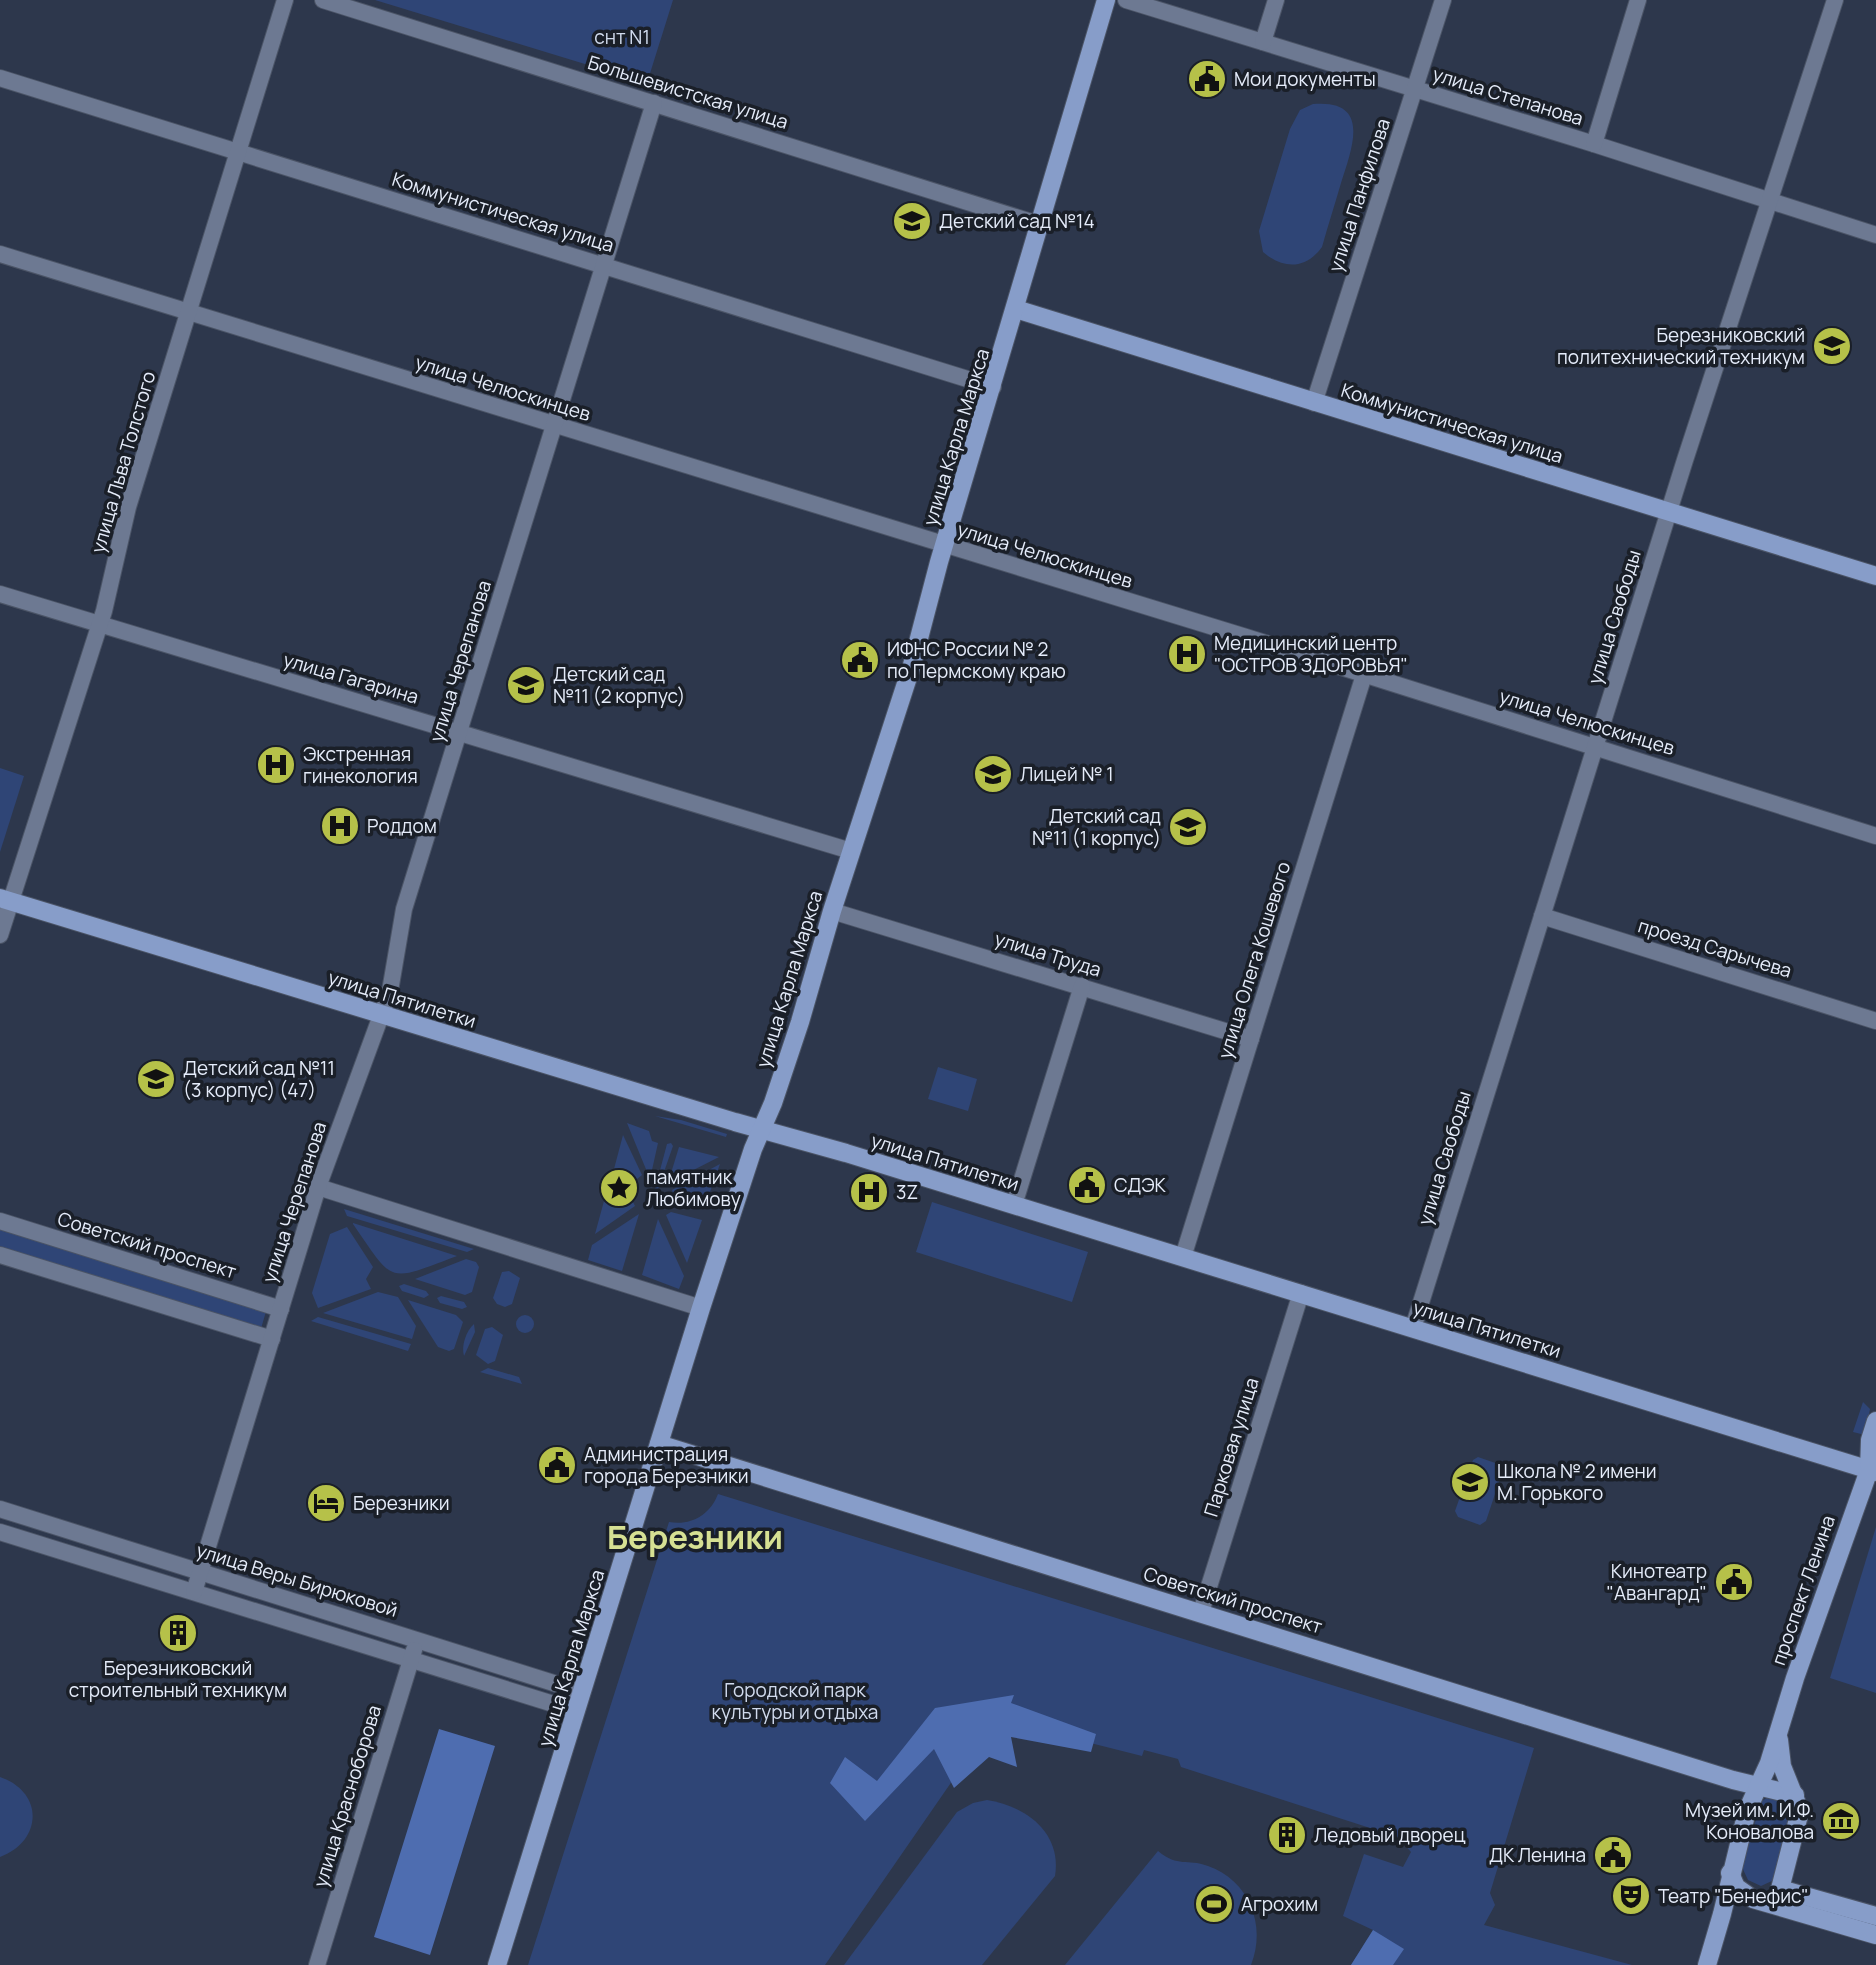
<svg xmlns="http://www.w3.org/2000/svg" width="1876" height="1965" font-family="Manrope,sans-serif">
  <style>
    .green { fill: #2f4576 }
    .forest { fill: #4e6db0 }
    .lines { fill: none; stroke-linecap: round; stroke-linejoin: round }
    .minor-casing { stroke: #4b5466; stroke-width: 18 }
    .major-casing { stroke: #4b5466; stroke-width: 20 }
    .minor { stroke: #6d7992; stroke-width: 16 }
    .major { stroke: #879dc9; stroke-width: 18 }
    .labels { text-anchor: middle; stroke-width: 7; stroke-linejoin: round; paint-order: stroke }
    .park-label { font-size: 19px; fill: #d1dbee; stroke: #1a1f28 }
    .poi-label { font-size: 19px; fill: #e5ecfa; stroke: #1a1f28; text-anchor: start }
    .street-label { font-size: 19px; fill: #e5ecfa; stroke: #1a1f28 }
    .town-label { font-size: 33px; font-weight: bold; fill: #d6e093; stroke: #1a1f28 }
  </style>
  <rect width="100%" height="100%" fill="#2d374c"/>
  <g class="green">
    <polygon points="375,0 673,0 647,83"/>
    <path d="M 1313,104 C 1372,99 1352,148 1341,183 C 1335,204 1328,225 1322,247 C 1306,269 1284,270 1263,252 L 1259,231 L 1290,129 L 1300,110 Z"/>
    <polygon points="0,768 24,776 0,852"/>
    <polygon points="938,1067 977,1079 968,1111 928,1099"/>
    <polygon points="655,1116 681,1120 727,1134 726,1137"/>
    <polygon points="627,1123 649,1131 652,1141 658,1143 650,1179"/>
    <polygon points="623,1135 642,1175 637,1179 614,1169"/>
    <polygon points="671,1143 673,1146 657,1192 655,1189 667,1144"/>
    <polygon points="679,1147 719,1157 668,1183"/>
    <polygon points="720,1164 705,1206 675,1198 672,1190"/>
    <polygon points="632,1200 635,1206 595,1234 604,1201"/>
    <polygon points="932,1202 1088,1252 1072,1302 916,1252"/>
    <polygon points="344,1209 474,1249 467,1252 347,1216"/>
    <polygon points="671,1212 702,1220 687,1263 666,1215"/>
    <polygon points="639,1214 622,1271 588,1260 592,1245"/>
    <polygon points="658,1219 684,1276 679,1289 642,1275"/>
    <path d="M 353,1224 L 353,1223 L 457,1256 C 387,1282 395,1285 353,1224 Z"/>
    <polygon points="0,1225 267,1308 260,1332 0,1251"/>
    <polygon points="347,1227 373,1267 366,1279 371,1289 318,1308 312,1293 330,1234"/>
    <polygon points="466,1259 476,1262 479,1267 472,1292 465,1295 415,1279"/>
    <polygon points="509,1271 520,1278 512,1304 505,1307 497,1304 493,1298 502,1272"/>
    <polygon points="404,1284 426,1291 429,1295 424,1298 402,1291 399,1286"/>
    <polygon points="378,1292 398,1297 416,1326 412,1339 323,1313"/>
    <polygon points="441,1296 464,1302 467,1307 462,1309 440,1303 437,1298"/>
    <polygon points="408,1300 456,1315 463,1322 454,1349 449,1351 438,1347"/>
    <circle cx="525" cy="1324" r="9"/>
    <polygon points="318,1317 411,1344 408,1351 311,1321"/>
    <path d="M 474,1324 L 475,1332 L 464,1356 C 461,1346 466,1331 474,1324 Z"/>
    <polygon points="492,1327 503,1335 495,1361 488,1364 476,1355 485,1329"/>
    <polygon points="488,1368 519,1377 522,1384 480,1372"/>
    <polygon points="1863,1402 1870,1409 1865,1435 1853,1432"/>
    <polygon points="1478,1457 1501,1465 1503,1470 1486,1521 1480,1525 1458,1517 1455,1511 1473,1460"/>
    <path d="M 718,1494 L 1534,1748 L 1490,1893 L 1495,1905 L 1484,1925 L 1632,1965 L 1351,1965 L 1373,1930 L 1343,1916 L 1364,1854 L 1403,1867 L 1411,1852 L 1398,1837 L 1181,1767 L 1178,1759 L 1144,1750 L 1142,1756 L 995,1719 L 825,1965 L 528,1965 L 669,1522 C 691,1526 710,1515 718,1494 Z"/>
    <polygon points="1876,1527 1876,1693 1830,1678"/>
    <path d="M 0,1777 C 44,1792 43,1841 0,1857 Z"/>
    <polygon points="1770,1796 1783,1796 1794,1808 1774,1880 1761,1886 1748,1880 1741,1865 1762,1801"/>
    <path d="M 987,1800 C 1026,1806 1062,1833 1055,1876 L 982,1965 L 844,1965 L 957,1812 L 973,1803 Z"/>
    <path d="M 1158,1851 C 1179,1868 1186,1858 1208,1866 C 1249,1880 1267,1926 1251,1965 L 1065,1965 Z"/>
  </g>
  <g class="forest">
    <polygon points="1014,1695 1011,1703 1096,1734 1091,1752 1011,1737 1017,1767 989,1757 954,1788 934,1749 865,1821 830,1783 845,1757 877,1781 935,1708"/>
    <polygon points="439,1729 495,1746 430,1955 374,1937"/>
    <polygon points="1373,1930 1404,1949 1393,1965 1351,1965"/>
  </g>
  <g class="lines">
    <defs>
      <g id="minor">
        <polyline points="323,0 1041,225"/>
        <polyline points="1126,0 1594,144 1876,235"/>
        <polyline points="1263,42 1276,0"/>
        <polyline points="0,78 993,387"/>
        <polyline points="1594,144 1638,0"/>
        <polyline points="0,254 1246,637 1876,836"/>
        <polyline points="1314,403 1443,0"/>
        <polyline points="0,594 851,851"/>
        <polyline points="832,911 1251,1039"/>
        <polyline points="1542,916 1876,1021"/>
        <polyline points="0,935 104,611 128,507 285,0"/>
        <polyline points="318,1187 701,1308"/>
        <polyline points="1014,1205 1082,986"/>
        <polyline points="0,1221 281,1309"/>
        <polyline points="0,1255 272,1339"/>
        <polyline points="1183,1257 1364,675"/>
        <polyline points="1413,1328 1685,460 1835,0"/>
        <polyline points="0,1509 582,1692"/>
        <polyline points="0,1532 576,1711"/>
        <polyline points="194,1592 318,1187 390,991 404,909 654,103"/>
        <polyline points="1201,1612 1301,1293"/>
        <polyline points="317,1965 414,1650"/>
      </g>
      <g id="major">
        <polyline points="1016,309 1876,576"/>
        <polyline points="0,898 735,1122 846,1153 1876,1472"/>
        <polyline points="659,1444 1733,1780 1795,1795"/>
        <polyline points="1779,1740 1782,1766 1800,1811 1780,1889"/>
        <polyline points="1730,1873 1736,1887 1753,1899 1876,1935"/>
        <polyline points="1780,1889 1876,1916"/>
        <polyline points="497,1965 701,1308 753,1149 773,1103 800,1022 832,911 912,665 939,562 1106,0"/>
        <polyline points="1707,1965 1722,1914 1747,1811 1769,1763 1795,1678 1869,1470 1870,1440 1876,1421"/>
      </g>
    </defs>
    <use href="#minor" class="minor-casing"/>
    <use href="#major" class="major-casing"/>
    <use href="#minor" class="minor"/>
    <use href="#major" class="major"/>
  </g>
  <defs>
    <symbol id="civic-disc" viewBox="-11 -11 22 22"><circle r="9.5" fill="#b6c149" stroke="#1a1f28"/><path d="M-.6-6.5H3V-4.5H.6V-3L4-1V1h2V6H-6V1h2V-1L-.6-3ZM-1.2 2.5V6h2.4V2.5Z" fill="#111"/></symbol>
    <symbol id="school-disc" viewBox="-11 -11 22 22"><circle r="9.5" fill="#b6c149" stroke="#1a1f28"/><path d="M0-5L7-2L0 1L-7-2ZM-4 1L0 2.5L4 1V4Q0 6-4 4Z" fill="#111"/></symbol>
    <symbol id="university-disc" viewBox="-11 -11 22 22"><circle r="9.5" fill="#b6c149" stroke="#1a1f28"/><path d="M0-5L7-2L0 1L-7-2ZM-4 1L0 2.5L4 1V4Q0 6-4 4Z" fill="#111"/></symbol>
    <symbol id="hospital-disc" viewBox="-11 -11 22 22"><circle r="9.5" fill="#b6c149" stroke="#1a1f28"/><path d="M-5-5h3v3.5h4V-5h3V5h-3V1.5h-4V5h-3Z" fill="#111"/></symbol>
    <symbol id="sight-disc" viewBox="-11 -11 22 22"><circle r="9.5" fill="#b6c149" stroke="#1a1f28"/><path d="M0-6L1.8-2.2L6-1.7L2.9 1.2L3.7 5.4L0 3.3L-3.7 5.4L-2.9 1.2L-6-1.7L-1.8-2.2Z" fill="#111"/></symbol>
    <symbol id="hotel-disc" viewBox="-11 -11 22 22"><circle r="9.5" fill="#b6c149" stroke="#1a1f28"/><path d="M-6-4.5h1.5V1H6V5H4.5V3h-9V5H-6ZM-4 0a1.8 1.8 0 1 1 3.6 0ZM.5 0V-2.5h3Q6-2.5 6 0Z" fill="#111"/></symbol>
    <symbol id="building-disc" viewBox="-11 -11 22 22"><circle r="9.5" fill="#b6c149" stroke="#1a1f28"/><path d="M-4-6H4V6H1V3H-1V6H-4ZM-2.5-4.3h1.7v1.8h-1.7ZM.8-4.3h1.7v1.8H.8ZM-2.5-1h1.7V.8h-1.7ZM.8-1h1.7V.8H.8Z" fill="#111"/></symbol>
    <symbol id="museum-disc" viewBox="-11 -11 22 22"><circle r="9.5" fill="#b6c149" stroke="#1a1f28"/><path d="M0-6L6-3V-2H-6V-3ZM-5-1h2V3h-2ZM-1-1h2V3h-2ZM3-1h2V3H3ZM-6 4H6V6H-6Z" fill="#111"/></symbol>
    <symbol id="theatre-disc" viewBox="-11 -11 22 22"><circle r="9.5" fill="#b6c149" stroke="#1a1f28"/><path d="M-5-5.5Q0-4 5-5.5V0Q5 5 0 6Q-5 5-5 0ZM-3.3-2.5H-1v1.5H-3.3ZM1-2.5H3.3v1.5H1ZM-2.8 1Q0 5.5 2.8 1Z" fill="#111"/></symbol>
    <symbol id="stadium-disc" viewBox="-11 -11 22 22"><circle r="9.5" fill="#b6c149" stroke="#1a1f28"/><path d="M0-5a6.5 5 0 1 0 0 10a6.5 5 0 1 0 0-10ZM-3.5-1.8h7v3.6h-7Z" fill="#111"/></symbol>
  </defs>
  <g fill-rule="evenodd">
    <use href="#civic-disc" x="1185" y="57" width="44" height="44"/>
    <use href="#school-disc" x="890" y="199" width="44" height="44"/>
    <use href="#university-disc" x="1810" y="324" width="44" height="44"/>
    <use href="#hospital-disc" x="1165" y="632" width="44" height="44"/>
    <use href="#civic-disc" x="838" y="638" width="44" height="44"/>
    <use href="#school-disc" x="504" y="663" width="44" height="44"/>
    <use href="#hospital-disc" x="254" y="743" width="44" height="44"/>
    <use href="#school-disc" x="971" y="752" width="44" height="44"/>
    <use href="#hospital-disc" x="318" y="804" width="44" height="44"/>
    <use href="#school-disc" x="1166" y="805" width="44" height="44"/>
    <use href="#school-disc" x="134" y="1057" width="44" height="44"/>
    <use href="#civic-disc" x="1065" y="1163" width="44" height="44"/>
    <use href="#sight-disc" x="597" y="1166" width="44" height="44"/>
    <use href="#hospital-disc" x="847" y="1170" width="44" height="44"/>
    <use href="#civic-disc" x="535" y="1443" width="44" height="44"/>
    <use href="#school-disc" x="1448" y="1460" width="44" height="44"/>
    <use href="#hotel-disc" x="304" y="1481" width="44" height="44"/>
    <use href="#civic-disc" x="1712" y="1560" width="44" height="44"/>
    <use href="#building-disc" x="156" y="1611" width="44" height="44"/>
    <use href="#museum-disc" x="1819" y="1799" width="44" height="44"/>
    <use href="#building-disc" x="1265" y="1813" width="44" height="44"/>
    <use href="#civic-disc" x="1591" y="1833" width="44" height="44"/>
    <use href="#theatre-disc" x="1609" y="1874" width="44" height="44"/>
    <use href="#stadium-disc" x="1192" y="1882" width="44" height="44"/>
  </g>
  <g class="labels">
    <g class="park-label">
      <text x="622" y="44">снт N1</text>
      <text x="795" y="1697">Городской парк<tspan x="795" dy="22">культуры и отдыха</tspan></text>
    </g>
    <g class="poi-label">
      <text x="1234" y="86">Мои документы</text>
      <text x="939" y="228">Детский сад №14</text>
      <text x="1805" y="342" text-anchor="end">Березниковский<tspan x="1805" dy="22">политехнический техникум</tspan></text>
      <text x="1214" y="650">Медицинский центр<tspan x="1214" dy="22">"ОСТРОВ ЗДОРОВЬЯ"</tspan></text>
      <text x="887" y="656">ИФНС России № 2<tspan x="887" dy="22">по Пермскому краю</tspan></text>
      <text x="553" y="681">Детский сад<tspan x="553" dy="22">№11 (2 корпус)</tspan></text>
      <text x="303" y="761">Экстренная<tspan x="303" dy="22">гинекология</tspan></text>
      <text x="1020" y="781">Лицей № 1</text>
      <text x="1161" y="823" text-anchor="end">Детский сад<tspan x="1161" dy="22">№11 (1 корпус)</tspan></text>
      <text x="367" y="833">Роддом</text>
      <text x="183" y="1075">Детский сад №11<tspan x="183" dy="22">(3 корпус) (47)</tspan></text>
      <text x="646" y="1184">памятник<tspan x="646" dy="22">Любимову</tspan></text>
      <text x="1114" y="1192">СДЭК</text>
      <text x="896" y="1199">3Z</text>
      <text x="584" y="1461">Администрация<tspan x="584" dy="22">города Березники</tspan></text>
      <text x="1497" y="1478">Школа № 2 имени<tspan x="1497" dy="22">М. Горького</tspan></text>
      <text x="353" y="1510">Березники</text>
      <text x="1707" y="1578" text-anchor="end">Кинотеатр<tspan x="1707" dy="22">"Авангард"</tspan></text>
      <text x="178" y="1675" text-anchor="middle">Березниковский<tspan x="178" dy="22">строительный техникум</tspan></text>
      <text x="1814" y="1817" text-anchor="end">Музей им. И.Ф.<tspan x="1814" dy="22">Коновалова</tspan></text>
      <text x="1314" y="1842">Ледовый дворец</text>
      <text x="1586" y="1862" text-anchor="end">ДК Ленина</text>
      <text x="1658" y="1903">Театр "Бенефис"</text>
      <text x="1241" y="1911">Агрохим</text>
    </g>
    <g class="street-label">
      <text transform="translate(688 92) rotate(17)" y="7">Большевистская улица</text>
      <text transform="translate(1508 96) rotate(17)" y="7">улица Степанова</text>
      <text transform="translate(1359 195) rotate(-72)" y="7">улица Панфилова</text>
      <text transform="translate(503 212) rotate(17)" y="7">Коммунистическая улица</text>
      <text transform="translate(503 388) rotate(17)" y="7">улица Челюскинцев</text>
      <text transform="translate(1452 423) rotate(17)" y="7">Коммунистическая улица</text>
      <text transform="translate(956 437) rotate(-73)" y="7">улица Карла Маркса</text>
      <text transform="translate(123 462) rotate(-74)" y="7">улица Льва Толстого</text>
      <text transform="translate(1045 555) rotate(17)" y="7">улица Челюскинцев</text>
      <text transform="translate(1614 617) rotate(-73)" y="7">улица Свободы</text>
      <text transform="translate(460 661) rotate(-73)" y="7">улица Черепанова</text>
      <text transform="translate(351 678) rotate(16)" y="7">улица Гагарина</text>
      <text transform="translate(1587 722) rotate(17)" y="7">улица Челюскинцев</text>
      <text transform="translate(1715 948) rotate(17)" y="7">проезд Сарычева</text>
      <text transform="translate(1048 954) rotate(17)" y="7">улица Труда</text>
      <text transform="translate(1254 960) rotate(-73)" y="7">улица Олега Кошевого</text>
      <text transform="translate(789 979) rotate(-73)" y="7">улица Карла Маркса</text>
      <text transform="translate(402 999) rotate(17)" y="7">улица Пятилетки</text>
      <text transform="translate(1444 1158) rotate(-73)" y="7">улица Свободы</text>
      <text transform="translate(945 1162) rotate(17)" y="7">улица Пятилетки</text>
      <text transform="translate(294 1202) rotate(-72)" y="7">улица Черепанова</text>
      <text transform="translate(147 1245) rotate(17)" y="7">Советский проспект</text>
      <text transform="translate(1487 1329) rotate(17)" y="7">улица Пятилетки</text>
      <text transform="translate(1231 1447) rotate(-73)" y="7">Парковая улица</text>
      <text transform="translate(297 1580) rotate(17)" y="7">улица Веры Бирюковой</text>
      <text transform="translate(1803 1590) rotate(-71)" y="7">проспект Ленина</text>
      <text transform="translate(1233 1600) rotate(17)" y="7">Советский проспект</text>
      <text transform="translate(571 1658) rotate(-73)" y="7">улица Карла Маркса</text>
      <text transform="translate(347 1796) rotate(-73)" y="7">улица Красноборова</text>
    </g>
    <g class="town-label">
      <text x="695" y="1549">Березники</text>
    </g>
  </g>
</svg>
